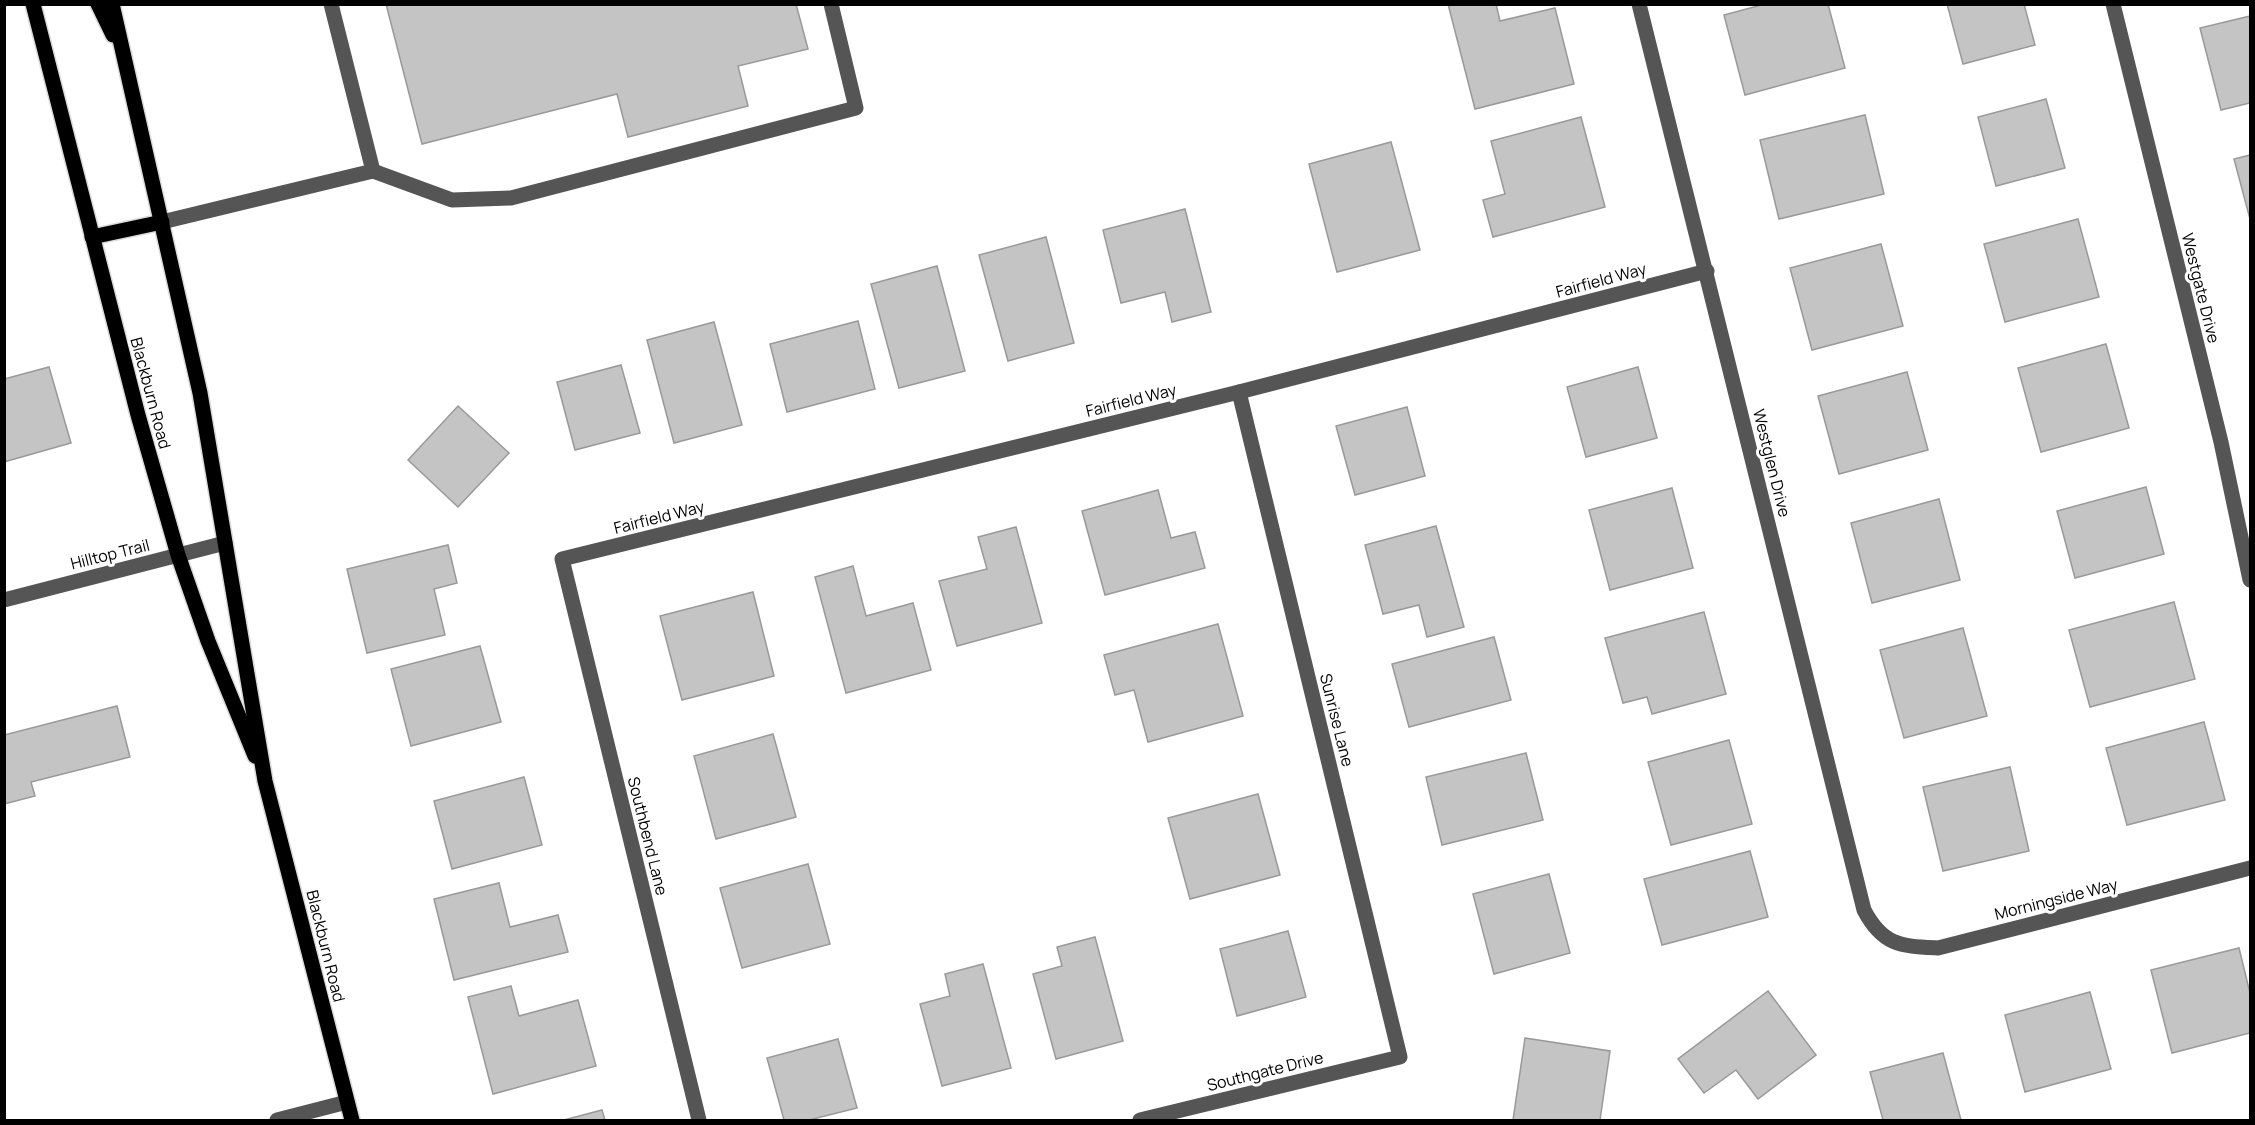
<svg xmlns="http://www.w3.org/2000/svg" width="2255" height="1125" font-family="Manrope,sans-serif">
  <style>
    .building { fill: #c4c4c4; stroke: #999; stroke-width: 1.5 }
    .lines { fill: none; stroke-linecap: round; stroke-linejoin: round }
    .major-casing { stroke: #dbdbdb; stroke-width: 18 }
    .minor { stroke: #555; stroke-width: 15 }
    .major { stroke: #000; stroke-width: 15 }
    .labels { text-anchor: middle; stroke-width: 6; stroke-linejoin: round; paint-order: stroke }
    .street-label { font-size: 16px; fill: #000; stroke: #fff }
  </style>
  <rect width="100%" height="100%" fill="#fff"/>
  <g class="building">
    <polygon points="386,4 796,4 808,49 738,66 748,106 628,137 617,94 422,144"/>
    <polygon points="1448,4 1496,4 1500,21 1555,8 1574,84 1475,109"/>
    <polygon points="1765,4 1828,4 1845,68 1745,95 1724,15"/>
    <polygon points="1947,4 2024,4 2035,45 1963,64"/>
    <polygon points="2250,16 2250,103 2221,110 2200,28"/>
    <polygon points="2046,99 2065,168 1996,186 1978,117"/>
    <polygon points="1865,115 1884,194 1779,219 1760,140"/>
    <polygon points="1581,117 1605,207 1493,237 1483,200 1505,194 1491,141"/>
    <polygon points="1391,142 1420,250 1337,272 1309,164"/>
    <polygon points="2250,155 2250,219 2234,159"/>
    <polygon points="1185,209 1211,312 1172,322 1165,292 1121,303 1103,230"/>
    <polygon points="2078,219 2099,297 2005,322 1984,244"/>
    <polygon points="1046,237 1074,343 1008,361 979,255"/>
    <polygon points="1881,244 1903,326 1812,350 1790,268"/>
    <polygon points="937,266 965,371 899,388 871,284"/>
    <polygon points="858,321 875,389 787,412 770,344"/>
    <polygon points="714,322 742,425 674,443 647,340"/>
    <polygon points="2106,344 2129,428 2041,452 2018,368"/>
    <polygon points="621,365 640,433 575,450 557,382"/>
    <polygon points="49,367 71,443 4,462 4,379"/>
    <polygon points="1638,367 1657,438 1586,457 1567,387"/>
    <polygon points="1907,372 1928,450 1839,474 1818,396"/>
    <polygon points="458,406 509,453 458,507 408,460"/>
    <polygon points="1407,407 1425,476 1355,495 1336,426"/>
    <polygon points="2146,487 2164,554 2075,578 2057,511"/>
    <polygon points="1672,488 1693,568 1610,590 1589,510"/>
    <polygon points="1158,490 1171,538 1195,532 1205,568 1105,595 1082,511"/>
    <polygon points="1939,499 1960,580 1872,603 1851,523"/>
    <polygon points="1436,526 1464,627 1427,637 1419,605 1383,614 1365,545"/>
    <polygon points="1016,527 1042,623 957,646 939,581 987,569 978,537"/>
    <polygon points="448,545 457,583 434,589 445,635 367,653 347,569"/>
    <polygon points="853,566 866,616 913,603 931,670 846,693 815,577"/>
    <polygon points="753,592 774,676 682,700 660,616"/>
    <polygon points="2174,602 2195,679 2090,707 2069,630"/>
    <polygon points="1704,612 1726,694 1652,714 1647,697 1623,703 1605,638"/>
    <polygon points="1218,624 1243,716 1148,742 1134,690 1115,695 1104,655"/>
    <polygon points="1963,628 1987,716 1904,738 1880,650"/>
    <polygon points="1494,637 1511,700 1409,727 1392,664"/>
    <polygon points="480,646 501,722 411,746 391,669"/>
    <polygon points="117,706 130,757 31,782 35,796 4,804 4,735"/>
    <polygon points="2204,722 2225,800 2127,825 2106,748"/>
    <polygon points="773,734 796,817 716,839 694,756"/>
    <polygon points="1729,740 1752,824 1671,845 1648,762"/>
    <polygon points="1526,753 1543,820 1442,845 1426,777"/>
    <polygon points="2010,767 2029,851 1943,871 1923,787"/>
    <polygon points="524,777 542,845 452,869 434,801"/>
    <polygon points="1258,794 1280,875 1190,899 1168,818"/>
    <polygon points="1750,851 1768,917 1662,945 1644,879"/>
    <polygon points="808,864 830,944 742,968 720,888"/>
    <polygon points="1549,874 1570,953 1494,974 1473,894"/>
    <polygon points="499,883 510,927 558,915 568,952 454,980 434,899"/>
    <polygon points="1288,931 1306,997 1237,1016 1220,949"/>
    <polygon points="1095,937 1123,1041 1056,1059 1033,974 1062,966 1057,947"/>
    <polygon points="2239,948 2250,993 2250,1033 2172,1053 2151,970"/>
    <polygon points="983,964 1011,1068 942,1086 920,1004 950,996 945,974"/>
    <polygon points="511,986 519,1016 578,1000 596,1066 493,1094 468,997"/>
    <polygon points="1768,991 1816,1055 1758,1099 1736,1070 1704,1093 1678,1059"/>
    <polygon points="2090,992 2111,1069 2025,1092 2005,1015"/>
    <polygon points="1525,1038 1610,1051 1600,1120 1513,1120"/>
    <polygon points="838,1039 857,1108 809,1120 784,1120 767,1058"/>
    <polygon points="1943,1053 1961,1120 1883,1120 1870,1072"/>
    <polygon points="602,1110 605,1120 564,1120"/>
  </g>
  <g class="lines">
    <defs>
      <g id="major">
        <polyline points="33,4 138,415 178,555 208,641 255,756"/>
        <polyline points="98,4 113,35"/>
        <polyline points="112,4 200,393 265,781 352,1120"/>
        <polyline points="92,237 162,222"/>
      </g>
    </defs>
    <use href="#major" class="major-casing"/>
    <g class="minor">
      <path d="M 1639,4 L 1864,910 C 1883,946 1901,946 1938,948 L 2250,868"/>
      <polyline points="2113,4 2221,442 2250,580"/>
      <polyline points="373,171 452,200 511,198 856,108 831,4"/>
      <polyline points="162,222 373,171 331,4"/>
      <polyline points="4,600 225,543"/>
      <polyline points="277,1120 347,1102"/>
      <polyline points="699,1120 562,559 1239,392 1707,271"/>
      <polyline points="1140,1120 1400,1057 1239,392"/>
    </g>
    <use href="#major" class="major"/>
  </g>
  <g class="labels">
    <g class="street-label">
      <text transform="translate(1601 280) rotate(-15)" y="6">Fairfield Way</text>
      <text transform="translate(2201 288) rotate(76)" y="6">Westgate Drive</text>
      <text transform="translate(151 393) rotate(75)" y="6">Blackburn Road</text>
      <text transform="translate(1131 400) rotate(-14)" y="6">Fairfield Way</text>
      <text transform="translate(1772 463) rotate(76)" y="6">Westglen Drive</text>
      <text transform="translate(659 517) rotate(-14)" y="6">Fairfield Way</text>
      <text transform="translate(110 554) rotate(-14)" y="6">Hilltop Trail</text>
      <text transform="translate(1337 720) rotate(76)" y="6">Sunrise Lane</text>
      <text transform="translate(648 836) rotate(76)" y="6">Southbend Lane</text>
      <text transform="translate(2056 899) rotate(-14)" y="6">Morningside Way</text>
      <text transform="translate(326 946) rotate(76)" y="6">Blackburn Road</text>
      <text transform="translate(1265 1071) rotate(-14)" y="6">Southgate Drive</text>
    </g>
  </g>
  <rect width="2255" height="1125" fill="none" stroke="#000000" stroke-width="12"/>
</svg>
